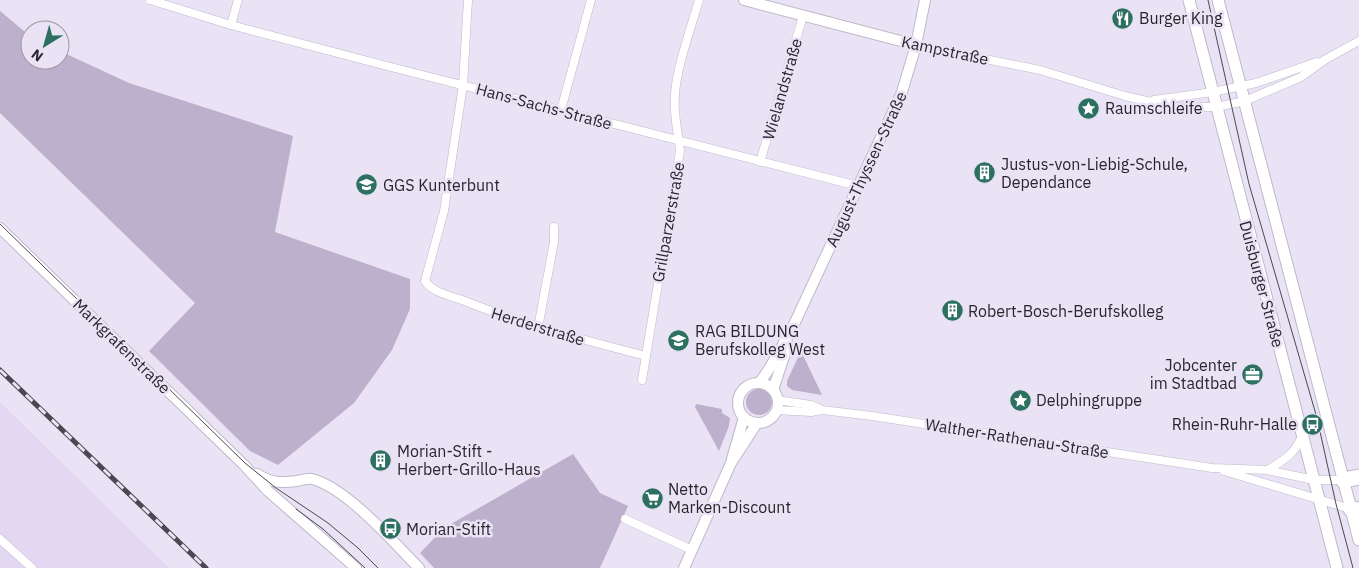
<svg xmlns="http://www.w3.org/2000/svg" width="1359" height="568" font-family="'IBM Plex Sans',sans-serif">
  <style>
    .built { fill: #e2d8f1 }
    .green { fill: #bcb0cd }
    .lines { fill: none; stroke-linecap: round; stroke-linejoin: round }
    .minor-casing { stroke: #bfb8c9; stroke-width: 9 }
    .tertiary-casing { stroke: #bfb8c9; stroke-width: 12 }
    .secondary-casing { stroke: #bfb8c9; stroke-width: 13 }
    .motorway-casing { stroke: #bfb8c9; stroke-width: 17 }
    .minor { stroke: #fff; stroke-width: 8 }
    .tertiary { stroke: #fff; stroke-width: 10 }
    .secondary { stroke: #fff; stroke-width: 11 }
    .motorway { stroke: #fff; stroke-width: 15 }
    .tram { stroke: #4c4851; stroke-width: 1 }
    .rail-casing { stroke: #4c4851; stroke-width: 5 }
    .rail { stroke: #eae3f5; stroke-width: 3; stroke-dasharray: 9; stroke-linecap: butt }
    .labels { text-anchor: middle; stroke-width: 5; stroke-linejoin: round; paint-order: stroke }
    .poi-label { font-size: 16px; fill: #29262d; stroke: #eae3f5; text-anchor: start }
    .street-label { font-size: 16px; fill: #29262d; stroke: #eae3f5 }
  </style>
  <rect width="100%" height="100%" fill="#eae3f5"/>
  <polygon class="built" points="0,402 169,568 0,568"/>
  <g class="green">
    <polygon points="0,11 30,36 30,60 60,60 60,51 129,83 293,136 275,232 410,279 410,309 392,350 354,403 278,465 250,451 149,351 195,303 0,113"/>
    <polygon points="801,351 822,395 792,390 787,386 787,381"/>
    <circle cx="759" cy="402" r="13"/>
    <polygon points="696,404 722,409 722,413 730,418 729,426 719,451 695,407"/>
    <polygon points="573,454 600,493 628,506 600,568 434,568 420,553 444,528"/>
  </g>
  <g class="lines">
    <defs>
      <g id="minor">
        <polyline points="150,0 231,25 387,66 858,186"/>
        <path d="M 468,0 L 463,85 L 444,211 L 425,281 C 432,292 450,296 462,300 C 522,324 584,340 646,356"/>
        <polyline points="231,25 238,0"/>
        <polyline points="916,45 1040,70 1125,96 1172,107 1216,107 1245,101 1301,77 1326,59 1359,41"/>
        <polyline points="1154,100 1213,92 1256,83 1317,62"/>
        <polyline points="561,110 591,0"/>
        <polyline points="760,162 803,16"/>
        <polyline points="538,328 554,242 554,227"/>
        <path d="M 642,380 L 680,151 C 678,132 673,113 675,94 C 677,66 691,28 699,0"/>
        <polyline points="777,400 811,405 820,409"/>
        <polyline points="777,410 811,412 822,410 872,416 1212,468 1267,470 1314,480 1343,480"/>
        <path d="M 1267,470 C 1283,461 1295,454 1302,436"/>
        <polyline points="1224,471 1351,509"/>
        <polyline points="625,519 692,550"/>
        <polyline points="0,539 32,568"/>
      </g>
      <g id="tertiary">
        <polyline points="744,0 916,45"/>
        <polyline points="0,228 244,465 268,491 356,568"/>
        <path d="M 759,383 C 772,368 779,349 790,333 L 902,92 L 916,45 L 925,0"/>
        <circle cx="758" cy="403" r="20"/>
        <polyline points="773,390 788,344"/>
        <polyline points="732,459 744,417"/>
        <path d="M 257,474 C 271,483 281,483 297,481 C 302,480 308,478 312,479 C 347,488 393,542 419,568"/>
        <polyline points="684,568 731,463 757,423"/>
      </g>
      <g id="secondary">
        <polyline points="1189,0 1337,568"/>
        <polyline points="1218,0 1359,540"/>
      </g>
      <g id="motorway">
        <polyline points="1343,480 1359,477"/>
        <polyline points="1351,509 1359,510"/>
      </g>
    </defs>
    <use href="#minor" class="minor-casing"/>
    <use href="#tertiary" class="tertiary-casing"/>
    <use href="#secondary" class="secondary-casing"/>
    <use href="#motorway" class="motorway-casing"/>
    <use href="#minor" class="minor"/>
    <use href="#tertiary" class="tertiary"/>
    <use href="#secondary" class="secondary"/>
    <use href="#motorway" class="motorway"/>
    <g class="tram">
      <polyline points="1208,0 1249,184 1317,418 1336,504 1353,568"/>
      <polyline points="0,224 245,463 276,488 328,523 358,548 378,568"/>
      <polyline points="296,509 323,529 365,568"/>
    </g>
    <defs>
      <polyline id="rail" points="0,370 206,568"/>
    </defs>
    <use href="#rail" class="rail-casing"/>
    <use href="#rail" class="rail"/>
  </g>
  <defs>
    <symbol id="restaurant-disc" viewBox="-11 -11 22 22"><circle r="9.5" fill="#2d7061" stroke="#eae3f5"/><path d="M-5-6h1v4h1v-4h1v4h1v-4h1v5L-1.5 .5V6h-2V.5L-5-1ZM5-6V6H3V1.5H1.5Q1.5-4 5-6Z" fill="#fff"/></symbol>
    <symbol id="sight-disc" viewBox="-11 -11 22 22"><circle r="9.5" fill="#2d7061" stroke="#eae3f5"/><path d="M0-6L1.8-2.2L6-1.7L2.9 1.2L3.7 5.4L0 3.3L-3.7 5.4L-2.9 1.2L-6-1.7L-1.8-2.2Z" fill="#fff"/></symbol>
    <symbol id="building-disc" viewBox="-11 -11 22 22"><circle r="9.5" fill="#2d7061" stroke="#eae3f5"/><path d="M-4-6H4V6H1V3H-1V6H-4ZM-2.5-4.3h1.7v1.8h-1.7ZM.8-4.3h1.7v1.8H.8ZM-2.5-1h1.7V.8h-1.7ZM.8-1h1.7V.8H.8Z" fill="#fff"/></symbol>
    <symbol id="school-disc" viewBox="-11 -11 22 22"><circle r="9.5" fill="#2d7061" stroke="#eae3f5"/><path d="M0-5L7-2L0 1L-7-2ZM-4 1L0 2.5L4 1V4Q0 6-4 4Z" fill="#fff"/></symbol>
    <symbol id="office-disc" viewBox="-11 -11 22 22"><circle r="9.5" fill="#2d7061" stroke="#eae3f5"/><path d="M-6-3h4V-5.5h4V-3h4V5H-6ZM-1-4.5V-3h2v-1.5ZM-6 0V1H6V0Z" fill="#fff"/></symbol>
    <symbol id="bus-disc" viewBox="-11 -11 22 22"><circle r="9.5" fill="#2d7061" stroke="#eae3f5"/><path d="M-5-6H5V4H4V6H2V4H-2V6H-4V4H-5ZM-3.5-4V0h7V-4ZM-3.5 1.2v1.5H-2V1.2ZM2 1.2v1.5H3.5V1.2Z" fill="#fff"/></symbol>
    <symbol id="supermarket-disc" viewBox="-11 -11 22 22"><circle r="9.5" fill="#2d7061" stroke="#eae3f5"/><path d="M-6-5.5h2.5l.6 2H6L4.5 2H-2.5L-4.4-4H-6ZM-1.5 3.2a1.3 1.3 0 1 0 .1 0ZM3 3.2a1.3 1.3 0 1 0 .1 0Z" fill="#fff"/></symbol>
  </defs>
  <g fill-rule="evenodd">
    <use href="#restaurant-disc" x="1110" y="6" width="25" height="25"/>
    <use href="#sight-disc" x="1076" y="96" width="25" height="25"/>
    <use href="#building-disc" x="972" y="160" width="25" height="25"/>
    <use href="#school-disc" x="354" y="172" width="25" height="25"/>
    <use href="#building-disc" x="940" y="298" width="25" height="25"/>
    <use href="#school-disc" x="666" y="328" width="25" height="25"/>
    <use href="#office-disc" x="1240" y="362" width="25" height="25"/>
    <use href="#sight-disc" x="1008" y="388" width="25" height="25"/>
    <use href="#bus-disc" x="1300" y="412" width="25" height="25"/>
    <use href="#building-disc" x="368" y="448" width="25" height="25"/>
    <use href="#supermarket-disc" x="640" y="486" width="25" height="25"/>
    <use href="#bus-disc" x="378" y="516" width="25" height="25"/>
  </g>
  <g class="labels">
    <g class="poi-label">
      <text x="1139" y="24">Burger King</text>
      <text x="1105" y="114">Raumschleife</text>
      <text x="1001" y="170">Justus-von-Liebig-Schule,<tspan x="1001" dy="18">Dependance</tspan></text>
      <text x="383" y="191">GGS Kunterbunt</text>
      <text x="968" y="317">Robert-Bosch-Berufskolleg</text>
      <text x="695" y="337">RAG BILDUNG<tspan x="695" dy="18">Berufskolleg West</tspan></text>
      <text x="1237" y="371" text-anchor="end">Jobcenter<tspan x="1237" dy="18">im Stadtbad</tspan></text>
      <text x="1036" y="406">Delphingruppe</text>
      <text x="1297" y="430" text-anchor="end">Rhein-Ruhr-Halle</text>
      <text x="397" y="457">Morian-Stift -<tspan x="397" dy="18">Herbert-Grillo-Haus</tspan></text>
      <text x="668" y="495">Netto<tspan x="668" dy="18">Marken-Discount</tspan></text>
      <text x="406" y="535">Morian-Stift</text>
    </g>
    <g class="street-label">
      <text transform="translate(945 50) rotate(12)" y="6">Kampstraße</text>
      <text transform="translate(782 89) rotate(-74)" y="6">Wielandstraße</text>
      <text transform="translate(544 106) rotate(15)" y="6">Hans-Sachs-Straße</text>
      <text transform="translate(866 169) rotate(-65)" y="6">August-Thyssen-Straße</text>
      <text transform="translate(668 222) rotate(-80)" y="6">Grillparzerstraße</text>
      <text transform="translate(1262 284) rotate(75)" y="6">Duisburger Straße</text>
      <text transform="translate(538 326) rotate(17)" y="6">Herderstraße</text>
      <text transform="translate(122 346) rotate(44)" y="6">Markgrafenstraße</text>
      <text transform="translate(1017 438) rotate(9)" y="6">Walther-Rathenau-Straße</text>
    </g>
  </g>
  <g transform="translate(45 45) rotate(217)"><circle r="24" fill="#eae3f5" stroke="#9d97a5"/>
  <path d="M0-4L9 19L0 12L-9 19Z" fill="#2d7061"/>
  <text y="-8" font-size="14" font-weight="bold" text-anchor="middle" fill="#29262d">N</text>
  </g>
</svg>
